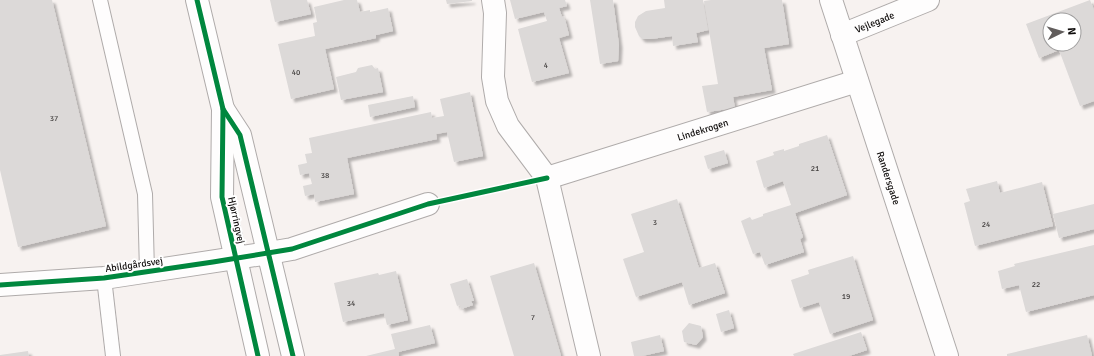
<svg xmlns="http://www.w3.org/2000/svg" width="1094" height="356" font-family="Signika,sans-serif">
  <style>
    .building { fill: #dcd9d8; fill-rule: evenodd; filter: url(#shadow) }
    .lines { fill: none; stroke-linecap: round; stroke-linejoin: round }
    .lane-casing { stroke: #afabaa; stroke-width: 16 }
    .street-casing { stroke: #afabaa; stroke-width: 24 }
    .primary-casing { stroke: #afabaa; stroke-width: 24 }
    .lane { stroke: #fefdfd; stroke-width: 14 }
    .street { stroke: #fefdfd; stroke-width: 22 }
    .primary { stroke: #fefdfd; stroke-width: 22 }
    .cycleway-casing { stroke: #fff; stroke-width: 8 }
    .cycleway { stroke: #00873e; stroke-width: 5 }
    .labels { text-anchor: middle; stroke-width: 4; stroke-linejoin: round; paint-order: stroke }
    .number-label { font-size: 8px; fill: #454241 }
    .street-label { font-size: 10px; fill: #100d0c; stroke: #fff }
  </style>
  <defs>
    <filter id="shadow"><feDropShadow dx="3.5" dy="3.5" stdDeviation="1" flood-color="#0004"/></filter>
  </defs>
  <rect width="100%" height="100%" fill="#f7f2f0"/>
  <g class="building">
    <polygon points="0,0 52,0 106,226 18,247 0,170"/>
    <polygon points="270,0 307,0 311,14 275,22"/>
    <polygon points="344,0 357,0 360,12 370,10 370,12 388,8 393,31 376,35 376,38 325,49 334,89 291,99 278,44 315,36 313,23 317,22 314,7"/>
    <polygon points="446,0 472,0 472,1 447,4"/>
    <polygon points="510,0 565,0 567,6 559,8 562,17 564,16 569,35 559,38 569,73 532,82 518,29 547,21 544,12 515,19"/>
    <polygon points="590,0 613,0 619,45 618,61 600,64"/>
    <polygon points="664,0 703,0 708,30 696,33 698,42 673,46 672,36 651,39 642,39 639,36 635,27 635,22 638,16 646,11 665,8"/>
    <polygon points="711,0 782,0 789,44 764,48 772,90 733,97 735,108 707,112 702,86 718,84 704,1"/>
    <path d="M 1090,0 L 1094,10 L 1094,101 L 1080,106 L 1059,50 L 1039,58 L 1026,24 ZM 1050,20 L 1074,20 L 1074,44 L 1050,44 Z"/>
    <polygon points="372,65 375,69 378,68 383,92 341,100 336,77 356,72 358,68"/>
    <polygon points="470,92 483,156 454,162 447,132 436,134 437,139 347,158 354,194 315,202 314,194 305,196 303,186 312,184 309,173 300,175 298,165 307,163 305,154 312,153 309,138 431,112 432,118 444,116 440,99"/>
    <polygon points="413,96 415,107 370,117 368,105"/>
    <polygon points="827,135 847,195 795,213 803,237 800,239 804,252 765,265 760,252 753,254 741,221 750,217 752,220 763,216 763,214 791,205 783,181 764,188 756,161 774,155 773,152 784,149 784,151 799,146 799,144"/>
    <polygon points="724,150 728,163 708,169 704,156"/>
    <polygon points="997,181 1000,193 1042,182 1053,226 975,246 964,203 970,201 966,189"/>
    <polygon points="677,199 699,268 715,263 725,293 689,305 682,282 636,297 623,259 644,252 631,214"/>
    <polygon points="1094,204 1094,229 1059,238 1053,214"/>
    <polygon points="1094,245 1094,295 1026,312 1019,285 1002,289 998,271 1015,266 1014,264"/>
    <polygon points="853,256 873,320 830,334 819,302 800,308 791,280 809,274 808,270"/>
    <polygon points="534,263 561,356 514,356 490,276"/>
    <polygon points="396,271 408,320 387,325 384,313 343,322 334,283 378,273 379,275"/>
    <polygon points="467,279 474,301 471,301 473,305 461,309 460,305 457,306 450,284"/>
    <polygon points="729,310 734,328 721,332 716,314"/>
    <polygon points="689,323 701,326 703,337 696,345 684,342 682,331"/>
    <polygon points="430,325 435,343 398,352 399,356 366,356 395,349 391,334"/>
    <polygon points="861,332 867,350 849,356 794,356 793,354"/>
    <polygon points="660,335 664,351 642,356 634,356 631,342"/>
    <polygon points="1087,335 1092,356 1007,356 1007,354"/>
    <polygon points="28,351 29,356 0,356 0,355"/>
  </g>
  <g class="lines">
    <defs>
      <g id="lane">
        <polyline points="100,0 145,194 147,272"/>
        <polyline points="104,278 113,356"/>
      </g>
      <g id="street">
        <polyline points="493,0 495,13 493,77 497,101 508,126 547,178 589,356"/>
        <path id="s1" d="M 831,0 L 947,356"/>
        <path id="s2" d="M 842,35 L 928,0"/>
        <path id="s3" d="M 547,178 L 857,81"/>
        <polyline points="0,285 104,278 269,253 292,249 428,204"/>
      </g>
      <g id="primary">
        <polyline points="197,0 223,109 222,197 258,356"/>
        <polyline points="223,109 240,135 293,356"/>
      </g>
    </defs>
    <use href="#lane" class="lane-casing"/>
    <use href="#street" class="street-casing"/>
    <use href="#primary" class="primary-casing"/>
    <use href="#lane" class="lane"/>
    <use href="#street" class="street"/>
    <use href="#primary" class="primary"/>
    <defs>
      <g id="cycleway">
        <polyline points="197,0 223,109 222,197 258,356"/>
        <polyline points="223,109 240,135 293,356"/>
        <polyline points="0,285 104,278 213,262 292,249 428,204 547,178"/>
      </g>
    </defs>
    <use href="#cycleway" class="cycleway-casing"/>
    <use href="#cycleway" class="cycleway"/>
  </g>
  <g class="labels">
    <g class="number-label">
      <text x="546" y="68">4</text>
      <text x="296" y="75">40</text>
      <text x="54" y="121">37</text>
      <text x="815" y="171">21</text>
      <text x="325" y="178">38</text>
      <text x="655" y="225">3</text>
      <text x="986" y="227">24</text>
      <text x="1036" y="287">22</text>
      <text x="846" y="299">19</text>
      <text x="351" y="306">34</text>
      <text x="533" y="320">7</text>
    </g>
    <g class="street-label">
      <text dy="4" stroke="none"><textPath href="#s2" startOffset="35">Vejlegade</textPath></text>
      <text dy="4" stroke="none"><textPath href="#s3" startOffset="163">Lindekrogen</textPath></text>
      <text dy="4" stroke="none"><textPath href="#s1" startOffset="187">Randersgade</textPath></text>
      <text transform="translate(237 220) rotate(78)" y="4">Hjørringvej</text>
      <text transform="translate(134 264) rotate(-8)" y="4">Abildgårdsvej</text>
    </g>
  </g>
  <g transform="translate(1062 32) rotate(85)"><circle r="19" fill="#ffffff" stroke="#9f9e9e"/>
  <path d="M0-3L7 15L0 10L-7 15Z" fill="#615d5c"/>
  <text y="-6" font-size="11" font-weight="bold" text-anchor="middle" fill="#100d0c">N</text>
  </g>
</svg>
